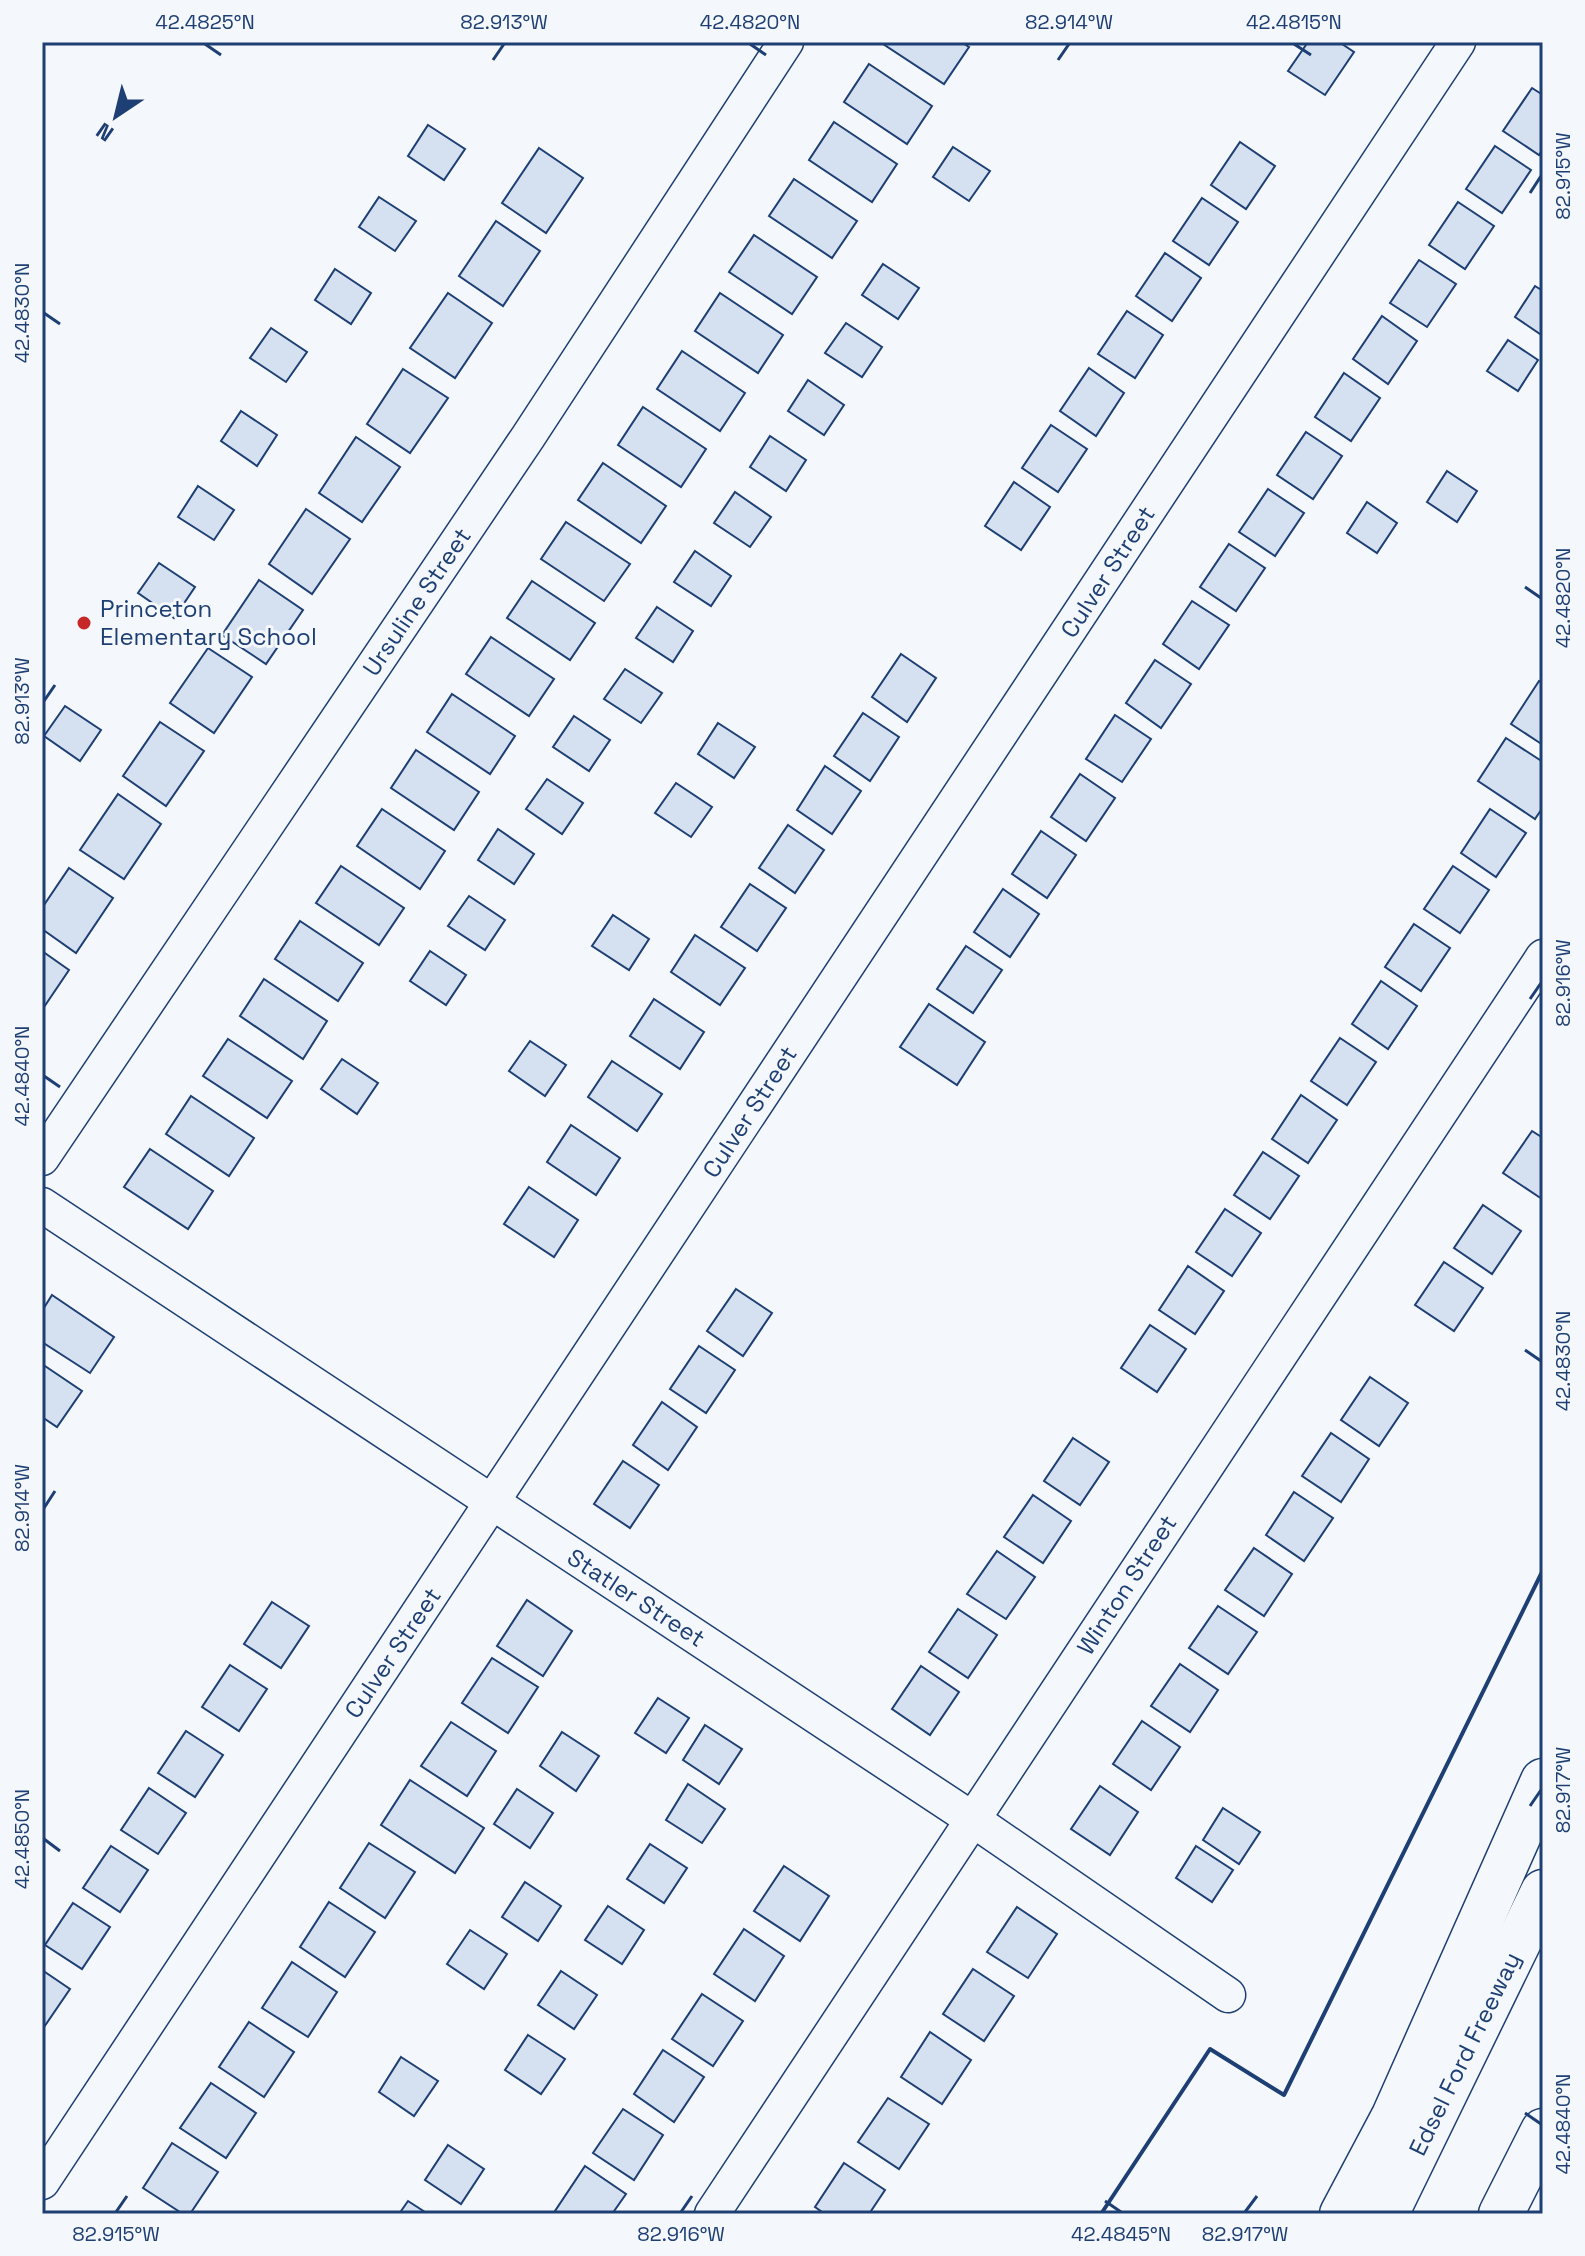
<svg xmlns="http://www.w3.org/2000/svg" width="1585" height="2256" font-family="'Space Grotesk',sans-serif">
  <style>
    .building { fill: #d5e0f0; stroke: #1d3f73; stroke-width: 2 }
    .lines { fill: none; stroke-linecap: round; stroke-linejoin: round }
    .minor-casing { stroke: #1d3f73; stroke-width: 37 }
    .motorway-casing { stroke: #1d3f73; stroke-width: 47 }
    .minor { stroke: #f4f7fb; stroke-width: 34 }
    .motorway { stroke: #f4f7fb; stroke-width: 44 }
    .wall { stroke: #1d3f73; stroke-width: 4 }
    .ticks { fill: none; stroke: #1d3f73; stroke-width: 3 }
    .poi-dot { fill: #c62828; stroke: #f4f7fb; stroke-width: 3 }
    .labels { text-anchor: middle; stroke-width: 6; stroke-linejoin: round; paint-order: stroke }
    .street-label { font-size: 24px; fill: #1d3f73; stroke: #f4f7fb }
    .poi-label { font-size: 24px; fill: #1d3f73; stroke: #f4f7fb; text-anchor: start }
    .neatline { fill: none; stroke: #1d3f73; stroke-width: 3 }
    .ticks-label { font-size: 20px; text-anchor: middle; fill: #1d3f73 }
  </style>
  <rect width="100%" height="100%" fill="#f4f7fb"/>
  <g class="building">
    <polygon points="880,42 961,42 969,47 944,84"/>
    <polygon points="1308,42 1339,42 1354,52 1325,95 1288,71"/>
    <polygon points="869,64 932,106 907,144 844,102"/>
    <polygon points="1532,88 1543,95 1543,149 1539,155 1503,131"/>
    <polygon points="834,122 897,164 872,202 809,160"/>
    <polygon points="428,125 465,149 444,180 408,156"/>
    <polygon points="1240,142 1275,166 1246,209 1211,185"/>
    <polygon points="1495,146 1531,170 1502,213 1466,189"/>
    <polygon points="953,147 990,171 969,201 933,177"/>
    <polygon points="539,148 583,178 546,233 502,203"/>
    <polygon points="794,179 857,221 832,258 769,216"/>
    <polygon points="379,197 416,221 395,251 359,227"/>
    <polygon points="1202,198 1238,222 1209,265 1173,241"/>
    <polygon points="1458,202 1494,226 1465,269 1429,245"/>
    <polygon points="496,221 540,251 503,306 459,276"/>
    <polygon points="754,235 817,277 792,314 729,272"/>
    <polygon points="1165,253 1201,278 1172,321 1136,296"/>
    <polygon points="1419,260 1456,284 1427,327 1390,303"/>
    <polygon points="883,264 919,288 898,319 862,295"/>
    <polygon points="335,269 371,293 351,324 315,300"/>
    <polygon points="1535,286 1543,291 1543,336 1515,317"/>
    <polygon points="448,293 492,323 455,378 410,348"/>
    <polygon points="720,293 783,335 758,373 695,331"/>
    <polygon points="1127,311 1163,335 1135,378 1098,354"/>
    <polygon points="1382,316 1417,341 1388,384 1353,359"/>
    <polygon points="846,323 882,347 862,377 825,353"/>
    <polygon points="271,328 307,352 286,382 250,358"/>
    <polygon points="1508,340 1538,360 1518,391 1487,371"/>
    <polygon points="682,351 745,393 720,431 657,389"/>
    <polygon points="1089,368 1124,393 1096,436 1060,411"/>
    <polygon points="403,369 448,398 410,453 367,424"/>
    <polygon points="1344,373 1380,398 1351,441 1315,417"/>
    <polygon points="808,380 844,405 824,435 788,411"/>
    <polygon points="643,407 706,449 681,487 618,445"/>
    <polygon points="241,411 277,435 257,466 221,441"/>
    <polygon points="1051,425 1087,449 1058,492 1022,468"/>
    <polygon points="1306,432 1342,456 1313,499 1277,475"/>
    <polygon points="770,436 806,460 786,491 750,467"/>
    <polygon points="356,437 400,467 362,522 319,493"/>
    <polygon points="603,463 666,506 641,543 578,500"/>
    <polygon points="1447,471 1477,491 1457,522 1427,502"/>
    <polygon points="1014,482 1050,507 1021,550 985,526"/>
    <polygon points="198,486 234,510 214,540 178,517"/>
    <polygon points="1268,489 1304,513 1275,556 1239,532"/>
    <polygon points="735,492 771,517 750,547 714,523"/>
    <polygon points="1367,502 1397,523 1377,553 1347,533"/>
    <polygon points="306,509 350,539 312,594 269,564"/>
    <polygon points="566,522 630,564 604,601 541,559"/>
    <polygon points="1229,544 1265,568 1236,611 1200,587"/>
    <polygon points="695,551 731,576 711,606 674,582"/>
    <polygon points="159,563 195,587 174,618 138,593"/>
    <polygon points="259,580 303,610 266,664 222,635"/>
    <polygon points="532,581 595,623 570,660 507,618"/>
    <polygon points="1192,601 1229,625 1199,669 1163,644"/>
    <polygon points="657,607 693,631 673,662 636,638"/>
    <polygon points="491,637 554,679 529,716 466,674"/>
    <polygon points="208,648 252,677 214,733 170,703"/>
    <polygon points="901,654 936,678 907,722 872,697"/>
    <polygon points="1155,660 1191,684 1161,728 1126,703"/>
    <polygon points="625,669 662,693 641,723 604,699"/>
    <polygon points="1539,681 1543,683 1543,745 1511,724"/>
    <polygon points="452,694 515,736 490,774 427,732"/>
    <polygon points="65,706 101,730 80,761 44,736"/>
    <polygon points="863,713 899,737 870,781 834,756"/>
    <polygon points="1115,715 1151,739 1122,782 1086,759"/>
    <polygon points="574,716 610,740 589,771 553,747"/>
    <polygon points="160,722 204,751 166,806 123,776"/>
    <polygon points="718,723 755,747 734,778 698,754"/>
    <polygon points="1506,738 1543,762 1543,807 1535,819 1478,781"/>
    <polygon points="416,750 479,792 454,830 391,788"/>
    <polygon points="825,766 861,791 832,834 797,810"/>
    <polygon points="1080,774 1115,798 1086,841 1051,817"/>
    <polygon points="547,779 583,803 562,834 526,809"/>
    <polygon points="676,783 712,807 691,837 655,813"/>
    <polygon points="118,794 161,824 124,879 80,850"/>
    <polygon points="382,809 445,851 420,889 357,846"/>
    <polygon points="1490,809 1526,833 1496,877 1461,853"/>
    <polygon points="788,825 824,850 795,893 759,868"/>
    <polygon points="498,829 534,854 514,884 478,860"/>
    <polygon points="1041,831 1076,855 1047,898 1012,874"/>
    <polygon points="341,866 404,908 379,945 316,903"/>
    <polygon points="1453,866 1489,890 1460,933 1424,909"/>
    <polygon points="69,868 113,898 76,953 42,929 42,908"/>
    <polygon points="750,884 786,908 757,951 721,927"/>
    <polygon points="1003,889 1039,914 1010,957 974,932"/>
    <polygon points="469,896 505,920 485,950 448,926"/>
    <polygon points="613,915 649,939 629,970 592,946"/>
    <polygon points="300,921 363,963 338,1001 275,959"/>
    <polygon points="1414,924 1450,948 1421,991 1385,967"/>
    <polygon points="695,935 745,968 720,1005 671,972"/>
    <polygon points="966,946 1002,970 973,1013 937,989"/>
    <polygon points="42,951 69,970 42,1010"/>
    <polygon points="430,951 466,975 446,1005 410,981"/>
    <polygon points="264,979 327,1021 303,1059 240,1016"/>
    <polygon points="1381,981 1417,1006 1388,1049 1352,1024"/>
    <polygon points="654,999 704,1032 680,1069 630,1036"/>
    <polygon points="929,1004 985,1042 957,1085 900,1047"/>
    <polygon points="1340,1038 1376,1062 1347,1105 1311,1081"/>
    <polygon points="228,1039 292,1081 267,1118 203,1076"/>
    <polygon points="530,1041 566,1065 545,1096 509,1071"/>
    <polygon points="342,1059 378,1083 357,1114 321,1089"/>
    <polygon points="612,1061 662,1094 637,1131 588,1097"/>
    <polygon points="1301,1095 1337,1120 1308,1163 1272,1139"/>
    <polygon points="191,1096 254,1138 229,1176 166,1134"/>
    <polygon points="571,1125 620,1158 596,1195 547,1162"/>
    <polygon points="1532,1131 1543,1138 1542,1199 1503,1173"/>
    <polygon points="150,1149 213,1191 188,1229 124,1187"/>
    <polygon points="1263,1152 1299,1176 1270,1219 1234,1195"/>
    <polygon points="529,1187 578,1220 554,1257 504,1224"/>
    <polygon points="1483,1205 1521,1231 1492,1274 1454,1248"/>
    <polygon points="1225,1209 1261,1233 1232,1276 1196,1252"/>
    <polygon points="1444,1262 1483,1288 1454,1331 1415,1305"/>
    <polygon points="1188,1266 1224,1291 1195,1334 1159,1310"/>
    <polygon points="736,1289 772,1313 743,1356 707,1331"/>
    <polygon points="52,1295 114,1337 90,1373 42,1342 42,1311"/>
    <polygon points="1150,1325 1186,1349 1157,1392 1121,1368"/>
    <polygon points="699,1346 735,1370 706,1413 670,1389"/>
    <polygon points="42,1364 82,1391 57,1427 42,1417"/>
    <polygon points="1370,1377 1408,1403 1379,1446 1341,1420"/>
    <polygon points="662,1402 697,1427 668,1470 633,1445"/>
    <polygon points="1331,1433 1369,1459 1341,1502 1302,1476"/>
    <polygon points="1073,1438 1109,1462 1080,1505 1044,1481"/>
    <polygon points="623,1461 659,1485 630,1528 594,1504"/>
    <polygon points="1294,1492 1333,1518 1304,1561 1266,1535"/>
    <polygon points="1033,1495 1071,1521 1043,1563 1004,1537"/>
    <polygon points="1254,1548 1292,1574 1264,1616 1225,1590"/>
    <polygon points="997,1551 1035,1577 1006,1619 967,1594"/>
    <polygon points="527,1600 572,1631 543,1676 497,1646"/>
    <polygon points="272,1602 309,1626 281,1668 244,1644"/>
    <polygon points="1218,1606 1257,1632 1228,1674 1189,1648"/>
    <polygon points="958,1609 997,1635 968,1678 929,1652"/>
    <polygon points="492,1658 538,1687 508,1733 462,1703"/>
    <polygon points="1180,1664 1218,1690 1190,1732 1151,1706"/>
    <polygon points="230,1665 267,1689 239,1731 202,1707"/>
    <polygon points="921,1666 959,1692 930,1735 892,1709"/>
    <polygon points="658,1698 689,1718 666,1753 635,1733"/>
    <polygon points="1142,1721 1180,1747 1151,1790 1113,1764"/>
    <polygon points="451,1722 496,1751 467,1796 421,1766"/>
    <polygon points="705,1725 742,1749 719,1784 683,1760"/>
    <polygon points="186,1731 223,1755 195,1797 158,1773"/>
    <polygon points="562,1732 599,1756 576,1791 540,1766"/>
    <polygon points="410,1780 484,1828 455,1873 381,1825"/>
    <polygon points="688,1784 725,1809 702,1843 666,1820"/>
    <polygon points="1100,1786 1138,1812 1110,1855 1071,1829"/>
    <polygon points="149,1788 186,1813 158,1854 121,1830"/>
    <polygon points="517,1789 553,1813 530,1848 494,1824"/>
    <polygon points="1223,1808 1260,1832 1239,1864 1203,1840"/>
    <polygon points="369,1843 415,1872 385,1918 340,1888"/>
    <polygon points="650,1844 687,1868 664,1903 627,1879"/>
    <polygon points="111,1846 148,1870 120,1912 83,1888"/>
    <polygon points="1196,1846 1233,1870 1212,1902 1176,1878"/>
    <polygon points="784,1866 829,1896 800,1941 754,1911"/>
    <polygon points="525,1882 561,1906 538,1941 502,1917"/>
    <polygon points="329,1902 375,1932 345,1977 300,1947"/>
    <polygon points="73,1903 110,1927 82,1969 45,1945"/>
    <polygon points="608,1906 644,1930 622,1964 585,1940"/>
    <polygon points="1017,1907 1057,1934 1028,1978 987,1952"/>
    <polygon points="744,1929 784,1956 755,2001 714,1974"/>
    <polygon points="470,1930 507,1954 484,1989 447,1964"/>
    <polygon points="292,1962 337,1992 308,2037 262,2008"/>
    <polygon points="973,1969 1014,1996 984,2041 943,2014"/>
    <polygon points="42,1970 70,1989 42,2030"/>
    <polygon points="561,1971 597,1995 574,2029 538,2005"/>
    <polygon points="702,1994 743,2021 713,2066 672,2039"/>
    <polygon points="249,2022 294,2052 264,2097 219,2067"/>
    <polygon points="930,2032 971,2060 942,2104 901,2077"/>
    <polygon points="528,2035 565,2059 541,2094 505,2070"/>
    <polygon points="663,2050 704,2077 674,2122 634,2094"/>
    <polygon points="401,2057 438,2081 414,2116 379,2092"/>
    <polygon points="211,2083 256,2113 226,2158 180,2128"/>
    <polygon points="888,2098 929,2124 899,2169 858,2142"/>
    <polygon points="623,2109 663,2135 634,2180 593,2153"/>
    <polygon points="172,2143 218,2172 190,2214 183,2214 143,2188"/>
    <polygon points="448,2145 484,2169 461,2204 425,2180"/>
    <polygon points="844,2163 885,2190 869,2214 825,2214 815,2207"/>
    <polygon points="585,2166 626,2194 612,2214 560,2214 555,2211"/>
    <polygon points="408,2201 428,2214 399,2214"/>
  </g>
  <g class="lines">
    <defs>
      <g id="minor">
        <polyline points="42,1158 528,437 786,42"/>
        <polyline points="42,1205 972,1819 1228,1995"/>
        <polyline points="42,2182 1458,42"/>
        <polyline points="712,2214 1543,957"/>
      </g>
      <g id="motorway">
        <polyline points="1342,2214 1394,2116 1543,1781"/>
        <polyline points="1386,2214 1543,1892"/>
        <polyline points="1501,2214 1543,2131"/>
      </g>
    </defs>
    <use href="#minor" class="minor-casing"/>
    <use href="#motorway" class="motorway-casing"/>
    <use href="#minor" class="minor"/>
    <use href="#motorway" class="motorway"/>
    <polyline class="wall" points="1101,2214 1210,2049 1284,2095 1543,1570"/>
  </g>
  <path class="ticks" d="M 205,44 L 221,55M 750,44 L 766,55M 1294,44 L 1311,55M 493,60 L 504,44M 1058,60 L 1069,44M 1530,193 L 1541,176M 44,313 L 60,324M 1525,587 L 1541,598M 44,701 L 55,685M 1530,999 L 1541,983M 44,1076 L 60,1087M 1525,1350 L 1541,1361M 44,1508 L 55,1491M 1530,1806 L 1541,1790M 44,1839 L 60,1851M 1525,2113 L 1541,2124M 1105,2201 L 1121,2212M 116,2212 L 127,2196M 681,2212 L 692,2196M 1245,2212 L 1257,2196"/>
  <circle class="poi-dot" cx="84" cy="623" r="8"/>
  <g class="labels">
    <g class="street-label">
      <text transform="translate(1108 572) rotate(-57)" y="8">Culver Street</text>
      <text transform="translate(417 602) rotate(-56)" y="8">Ursuline Street</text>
      <text transform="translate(750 1112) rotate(-57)" y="8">Culver Street</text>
      <text transform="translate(1127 1585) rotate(-57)" y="8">Winton Street</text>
      <text transform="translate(636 1598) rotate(33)" y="8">Statler Street</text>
      <text transform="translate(393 1653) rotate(-56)" y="8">Culver Street</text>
      <text transform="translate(1465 2054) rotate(-64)" y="8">Edsel Ford Freeway</text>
    </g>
    <g class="poi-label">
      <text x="100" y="617">Princeton<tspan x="100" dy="28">Elementary School</tspan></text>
    </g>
  </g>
  <rect width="1585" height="2256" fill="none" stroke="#f4f7fb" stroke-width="88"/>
  <g transform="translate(116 116) rotate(215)" stroke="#f4f7fb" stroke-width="6" paint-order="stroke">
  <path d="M0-6L14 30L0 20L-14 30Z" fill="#1d3f73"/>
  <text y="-12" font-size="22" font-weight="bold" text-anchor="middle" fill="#1d3f73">N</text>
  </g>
  <rect x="44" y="44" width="1497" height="2168" class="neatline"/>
  <g class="ticks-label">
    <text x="205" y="29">42.4825°N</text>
    <text x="504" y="29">82.913°W</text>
    <text x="750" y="29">42.4820°N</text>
    <text x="1069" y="29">82.914°W</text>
    <text x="1294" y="29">42.4815°N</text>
    <text transform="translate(1563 176) rotate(-90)" y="7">82.915°W</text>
    <text transform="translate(22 313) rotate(-90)" y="7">42.4830°N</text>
    <text transform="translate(1563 598) rotate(-90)" y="7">42.4820°N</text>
    <text transform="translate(22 701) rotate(-90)" y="7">82.913°W</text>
    <text transform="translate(1563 983) rotate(-90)" y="7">82.916°W</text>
    <text transform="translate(22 1076) rotate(-90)" y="7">42.4840°N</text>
    <text transform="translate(1563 1361) rotate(-90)" y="7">42.4830°N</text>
    <text transform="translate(22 1508) rotate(-90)" y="7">82.914°W</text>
    <text transform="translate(1563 1790) rotate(-90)" y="7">82.917°W</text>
    <text transform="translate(22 1839) rotate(-90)" y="7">42.4850°N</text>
    <text transform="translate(1563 2124) rotate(-90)" y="7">42.4840°N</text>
    <text x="116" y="2241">82.915°W</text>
    <text x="681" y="2241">82.916°W</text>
    <text x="1121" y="2241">42.4845°N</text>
    <text x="1245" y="2241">82.917°W</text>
  </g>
</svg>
